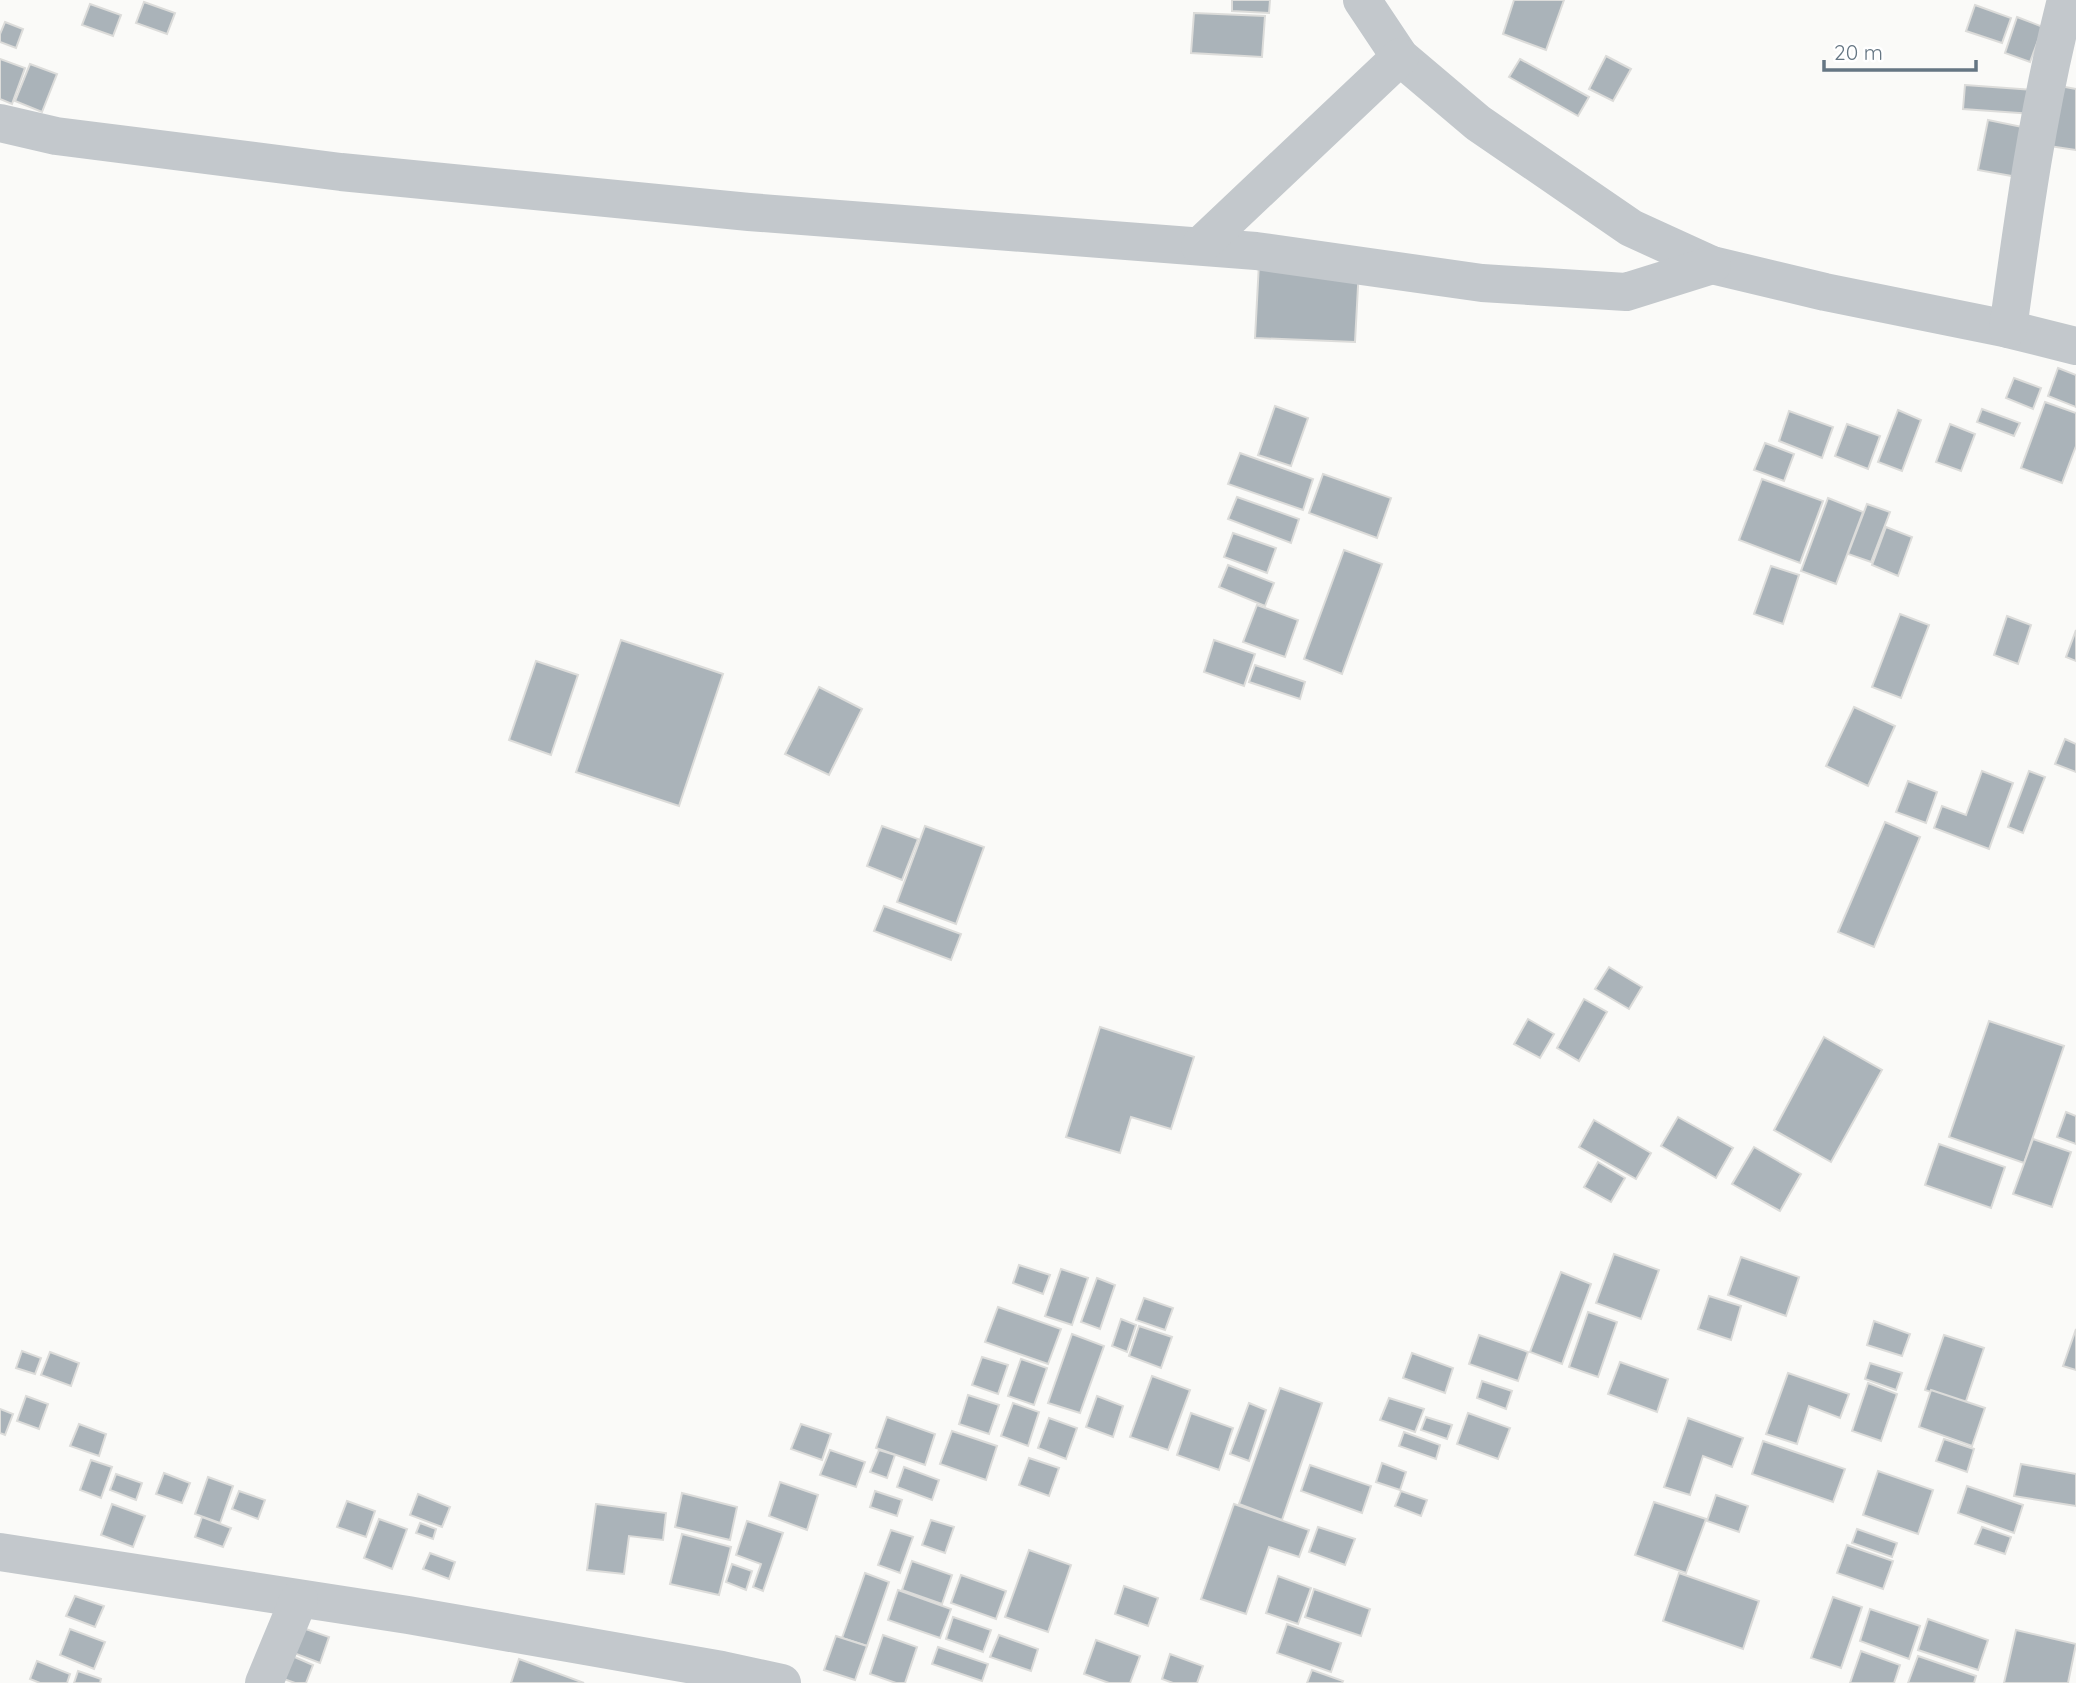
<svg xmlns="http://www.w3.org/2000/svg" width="2076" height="1683" font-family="Quicksand,sans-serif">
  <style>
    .building { fill: #aab3b9; stroke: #dcdcda; stroke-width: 2 }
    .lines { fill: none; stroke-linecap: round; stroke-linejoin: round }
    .minor { stroke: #c3c8cc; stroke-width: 38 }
  </style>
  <rect width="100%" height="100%" fill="#fafaf8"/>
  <g class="building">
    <polygon points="1232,0 1270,0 1269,13 1232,11"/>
    <polygon points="1514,0 1564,0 1546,50 1503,34"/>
    <polygon points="144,2 175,13 167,34 136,23"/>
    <polygon points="90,4 121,15 113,36 82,25"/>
    <polygon points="1975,5 2011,18 2002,43 1966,31"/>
    <polygon points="1194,13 1265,16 1262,57 1191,53"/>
    <polygon points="2017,17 2043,27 2030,62 2005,53"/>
    <polygon points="5,22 23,29 16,48 0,42 0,34"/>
    <polygon points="1606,56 1631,69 1613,101 1589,89"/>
    <polygon points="0,59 25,68 12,104 0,99"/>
    <polygon points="1520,59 1589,97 1578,116 1509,77"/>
    <polygon points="30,64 57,74 42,112 15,101"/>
    <polygon points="1965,85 2035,90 2033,114 1963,109"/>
    <polygon points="2060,86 2076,89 2076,150 2049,146"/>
    <polygon points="1988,120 2032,129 2023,178 1978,170"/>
    <polygon points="1259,263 1359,268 1355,342 1255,338"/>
    <polygon points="2058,368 2076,375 2076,407 2048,396"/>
    <polygon points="2014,378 2041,388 2033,409 2006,398"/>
    <polygon points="2045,402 2076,413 2076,446 2062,483 2021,468"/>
    <polygon points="1275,406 1308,418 1291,466 1258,455"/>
    <polygon points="1982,409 2020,423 2014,436 1977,422"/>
    <polygon points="1898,410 1921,420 1902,471 1878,462"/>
    <polygon points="1789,411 1833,427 1822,458 1779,441"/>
    <polygon points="1847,424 1880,436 1868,469 1835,456"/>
    <polygon points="1950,424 1975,434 1961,471 1936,462"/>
    <polygon points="1765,443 1794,454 1784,481 1754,470"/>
    <polygon points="1240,453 1313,479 1303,510 1228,484"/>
    <polygon points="1323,474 1391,498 1377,538 1309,513"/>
    <polygon points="1762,479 1823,501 1800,563 1739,540"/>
    <polygon points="1237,497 1299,519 1291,543 1228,519"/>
    <polygon points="1828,498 1863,512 1836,584 1801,571"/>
    <polygon points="1867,504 1890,512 1871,562 1848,554"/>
    <polygon points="1886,527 1912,537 1898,576 1872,565"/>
    <polygon points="1233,533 1276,548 1267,573 1224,557"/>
    <polygon points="1344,550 1382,564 1342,674 1304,659"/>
    <polygon points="1228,565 1274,583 1265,606 1219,587"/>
    <polygon points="1771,566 1799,575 1783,624 1754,614"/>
    <polygon points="1257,605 1298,620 1285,657 1243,642"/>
    <polygon points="1900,614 1929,625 1901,698 1872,687"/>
    <polygon points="2007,616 2031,625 2018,664 1994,655"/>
    <polygon points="2076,630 2076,661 2066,657"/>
    <polygon points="621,640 723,674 679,806 576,772"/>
    <polygon points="1214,640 1255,654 1244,686 1204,672"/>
    <polygon points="536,661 578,675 551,755 509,740"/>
    <polygon points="1255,665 1305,682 1300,699 1249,682"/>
    <polygon points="819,687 862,709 829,775 785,754"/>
    <polygon points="1854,707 1895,726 1868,786 1826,766"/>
    <polygon points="2065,739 2076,744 2076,772 2055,764"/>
    <polygon points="1982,771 2013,783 1989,849 1934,828 1942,806 1966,815"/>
    <polygon points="2029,771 2045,777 2023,833 2008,827"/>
    <polygon points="1908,781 1937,792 1926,823 1896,812"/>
    <polygon points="1885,822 1920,837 1874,947 1838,932"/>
    <polygon points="882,826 918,839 902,880 867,866"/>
    <polygon points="925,826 984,847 956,924 897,902"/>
    <polygon points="884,906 961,934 951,960 874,931"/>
    <polygon points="1609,967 1642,987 1629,1009 1595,989"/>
    <polygon points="1584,999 1607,1012 1579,1061 1557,1048"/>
    <polygon points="1528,1019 1554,1034 1540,1058 1514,1044"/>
    <polygon points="1989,1021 2064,1046 2024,1163 1949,1137"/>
    <polygon points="1100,1027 1194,1057 1171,1129 1131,1117 1120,1153 1066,1137"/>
    <polygon points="1824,1037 1882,1070 1831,1162 1774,1130"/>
    <polygon points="2066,1112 2076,1116 2076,1144 2057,1137"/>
    <polygon points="1678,1117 1733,1148 1716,1178 1661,1146"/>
    <polygon points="1594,1120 1651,1153 1636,1179 1579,1147"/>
    <polygon points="2033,1139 2071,1152 2052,1207 2013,1194"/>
    <polygon points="1939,1144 2005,1167 1991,1208 1925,1185"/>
    <polygon points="1754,1147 1801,1174 1780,1211 1732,1184"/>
    <polygon points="1598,1162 1625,1178 1611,1202 1584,1187"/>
    <polygon points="1614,1254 1659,1270 1641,1319 1596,1303"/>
    <polygon points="1741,1257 1799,1277 1786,1316 1728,1295"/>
    <polygon points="1019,1265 1050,1275 1043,1294 1013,1283"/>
    <polygon points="1061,1269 1088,1278 1072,1325 1045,1316"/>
    <polygon points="1561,1272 1591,1284 1562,1364 1530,1352"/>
    <polygon points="1097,1278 1115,1285 1100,1329 1081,1322"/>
    <polygon points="1709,1296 1741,1306 1731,1340 1698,1329"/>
    <polygon points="1144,1298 1173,1308 1165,1330 1136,1320"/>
    <polygon points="998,1307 1061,1329 1048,1364 985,1342"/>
    <polygon points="1588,1312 1617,1322 1598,1377 1569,1367"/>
    <polygon points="1121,1319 1136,1325 1127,1352 1112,1346"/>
    <polygon points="1874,1321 1910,1334 1902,1356 1867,1345"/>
    <polygon points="1139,1326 1172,1337 1161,1368 1129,1356"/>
    <polygon points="2076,1329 2076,1370 2063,1366"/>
    <polygon points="1072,1334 1104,1346 1080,1413 1048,1403"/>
    <polygon points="1479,1335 1528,1352 1518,1381 1469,1364"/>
    <polygon points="1944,1335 1984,1348 1965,1404 1925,1390"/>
    <polygon points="22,1351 41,1358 35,1374 16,1368"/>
    <polygon points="50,1352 79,1363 71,1386 41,1375"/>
    <polygon points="1412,1353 1453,1368 1445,1393 1403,1378"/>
    <polygon points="982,1357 1008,1365 998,1394 972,1385"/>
    <polygon points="1021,1359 1047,1368 1034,1405 1008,1396"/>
    <polygon points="1620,1362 1668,1379 1657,1412 1608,1394"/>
    <polygon points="1870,1363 1902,1373 1896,1390 1865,1379"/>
    <polygon points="1788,1373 1849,1394 1840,1418 1809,1406 1797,1444 1766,1434"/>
    <polygon points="1152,1376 1190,1390 1168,1450 1130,1437"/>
    <polygon points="1482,1381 1512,1391 1506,1409 1477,1398"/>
    <polygon points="1868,1383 1897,1394 1881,1441 1852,1431"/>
    <polygon points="1280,1388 1322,1403 1282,1520 1239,1504"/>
    <polygon points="1931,1390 1985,1408 1972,1446 1919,1427"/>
    <polygon points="968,1395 999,1405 989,1434 959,1424"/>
    <polygon points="26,1396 48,1404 39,1429 17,1421"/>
    <polygon points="1097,1396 1123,1406 1113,1437 1086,1427"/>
    <polygon points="1389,1398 1424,1409 1415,1432 1380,1420"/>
    <polygon points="1013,1403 1039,1412 1028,1446 1001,1436"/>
    <polygon points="1249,1403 1266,1410 1249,1461 1230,1454"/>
    <polygon points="0,1409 13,1414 5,1435 0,1433"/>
    <polygon points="1191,1413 1233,1428 1219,1470 1177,1455"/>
    <polygon points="1468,1413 1510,1428 1498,1459 1457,1444"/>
    <polygon points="887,1417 935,1434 925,1465 876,1448"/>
    <polygon points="1426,1417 1452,1425 1447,1439 1421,1430"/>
    <polygon points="1049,1418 1077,1428 1066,1459 1038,1448"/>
    <polygon points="1688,1418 1743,1438 1732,1467 1703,1456 1690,1495 1664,1487"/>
    <polygon points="79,1424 106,1434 99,1456 70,1446"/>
    <polygon points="801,1424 831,1434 822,1460 791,1449"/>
    <polygon points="952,1431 997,1446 986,1480 940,1464"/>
    <polygon points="1404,1432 1440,1445 1436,1459 1399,1446"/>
    <polygon points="1944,1439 1974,1449 1967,1472 1936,1461"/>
    <polygon points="1763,1441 1845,1469 1833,1502 1752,1474"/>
    <polygon points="830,1450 865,1462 856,1487 820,1475"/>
    <polygon points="879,1450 895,1455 887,1478 870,1472"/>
    <polygon points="1029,1458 1059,1468 1049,1496 1019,1485"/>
    <polygon points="91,1460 112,1467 101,1498 80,1490"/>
    <polygon points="1382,1463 1406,1472 1400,1490 1376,1482"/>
    <polygon points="2021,1464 2076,1474 2076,1506 2014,1496"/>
    <polygon points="1310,1465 1371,1486 1362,1513 1301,1491"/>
    <polygon points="904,1467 939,1480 932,1500 897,1487"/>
    <polygon points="1878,1471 1933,1490 1918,1534 1863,1515"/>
    <polygon points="164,1473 190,1483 182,1503 156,1494"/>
    <polygon points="116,1474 142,1483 136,1500 110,1490"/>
    <polygon points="208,1477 233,1486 220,1523 195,1514"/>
    <polygon points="780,1482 818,1495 807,1530 769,1516"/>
    <polygon points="1967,1486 2023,1505 2014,1533 1958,1513"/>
    <polygon points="239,1491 265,1500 258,1519 232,1509"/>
    <polygon points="875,1491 902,1500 897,1516 870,1507"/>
    <polygon points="1401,1491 1427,1500 1421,1516 1395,1506"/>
    <polygon points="682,1493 737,1507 730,1540 675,1527"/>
    <polygon points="418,1494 450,1507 442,1527 410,1515"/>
    <polygon points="1716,1495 1748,1506 1739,1532 1707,1521"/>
    <polygon points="347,1501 375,1511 366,1537 337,1527"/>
    <polygon points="1654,1502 1706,1519 1686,1573 1635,1555"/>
    <polygon points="112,1504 145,1516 133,1547 101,1535"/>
    <polygon points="596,1504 666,1513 663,1540 629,1536 624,1574 587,1570"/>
    <polygon points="1234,1504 1309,1530 1299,1557 1269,1547 1246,1614 1201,1599"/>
    <polygon points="202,1517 231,1528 223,1547 195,1537"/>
    <polygon points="379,1519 407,1529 392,1569 364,1558"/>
    <polygon points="931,1520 954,1527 945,1553 922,1545"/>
    <polygon points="747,1521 783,1533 763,1591 753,1587 761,1564 736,1555"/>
    <polygon points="420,1523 436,1529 433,1539 416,1533"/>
    <polygon points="1318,1527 1355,1539 1345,1565 1309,1552"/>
    <polygon points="1982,1527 2011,1537 2005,1554 1975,1544"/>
    <polygon points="1857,1529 1897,1543 1892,1557 1852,1543"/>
    <polygon points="891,1530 913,1537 900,1573 878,1565"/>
    <polygon points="682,1534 731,1547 719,1595 670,1584"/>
    <polygon points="1847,1545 1893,1561 1883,1589 1837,1573"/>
    <polygon points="1029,1550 1071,1565 1048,1632 1005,1617"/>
    <polygon points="430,1553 455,1562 449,1579 423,1569"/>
    <polygon points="912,1561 952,1575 942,1604 902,1590"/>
    <polygon points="732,1564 752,1571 746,1590 726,1582"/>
    <polygon points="865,1573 889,1582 867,1646 842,1638"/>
    <polygon points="1679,1573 1759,1601 1743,1649 1663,1621"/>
    <polygon points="961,1575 1006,1591 996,1619 951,1603"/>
    <polygon points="1278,1576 1311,1588 1298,1624 1266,1613"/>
    <polygon points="1124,1586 1158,1598 1148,1626 1115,1614"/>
    <polygon points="1314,1589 1370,1609 1361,1636 1305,1617"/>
    <polygon points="898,1590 951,1609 940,1638 888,1620"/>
    <polygon points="75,1596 104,1606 95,1627 66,1616"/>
    <polygon points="1833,1597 1862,1607 1841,1668 1811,1658"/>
    <polygon points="1870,1609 1920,1626 1909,1659 1860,1641"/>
    <polygon points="953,1617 991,1630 983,1652 946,1639"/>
    <polygon points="1928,1619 1988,1640 1978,1670 1918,1650"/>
    <polygon points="1287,1624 1341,1643 1331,1672 1277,1653"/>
    <polygon points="300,1627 329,1637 320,1663 291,1652"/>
    <polygon points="70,1629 105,1642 94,1669 60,1655"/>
    <polygon points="2016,1630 2076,1644 2068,1683 2004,1683"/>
    <polygon points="883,1635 917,1647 905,1683 896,1683 870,1674"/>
    <polygon points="999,1635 1038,1649 1031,1671 990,1657"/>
    <polygon points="836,1636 867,1646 855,1680 824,1670"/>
    <polygon points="1096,1640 1140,1656 1130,1683 1109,1683 1084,1674"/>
    <polygon points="938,1647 988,1664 982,1681 932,1664"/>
    <polygon points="1861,1651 1900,1665 1894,1683 1850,1683"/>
    <polygon points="1170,1654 1203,1666 1197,1683 1173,1683 1162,1679"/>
    <polygon points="290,1655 313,1665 306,1683 295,1683 281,1678"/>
    <polygon points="1918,1656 1976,1676 1974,1683 1908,1683"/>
    <polygon points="519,1659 584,1683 511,1683"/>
    <polygon points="37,1661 70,1674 67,1683 40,1683 30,1679"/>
    <polygon points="1312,1670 1343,1681 1342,1683 1307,1683"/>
    <polygon points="78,1671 101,1679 100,1683 74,1683"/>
  </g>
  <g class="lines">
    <g class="minor">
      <polyline points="1362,0 1400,57 1478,123 1631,228 1712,265 1825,292 2008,329 2076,346"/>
      <polyline points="0,123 56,136 341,172 749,212 1256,251 1482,283 1626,292 1712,265"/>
      <polyline points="1200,246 1400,57"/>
      <path d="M 2008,329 C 2023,219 2038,108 2066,0"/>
      <polyline points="0,1552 408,1615 722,1670 782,1683"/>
      <polyline points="264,1683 299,1599"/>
    </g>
  </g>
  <path d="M1824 60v10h152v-10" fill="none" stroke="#657683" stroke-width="3.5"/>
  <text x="1834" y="60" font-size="21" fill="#657683" stroke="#ffffff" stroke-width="5" paint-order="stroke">20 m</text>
</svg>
